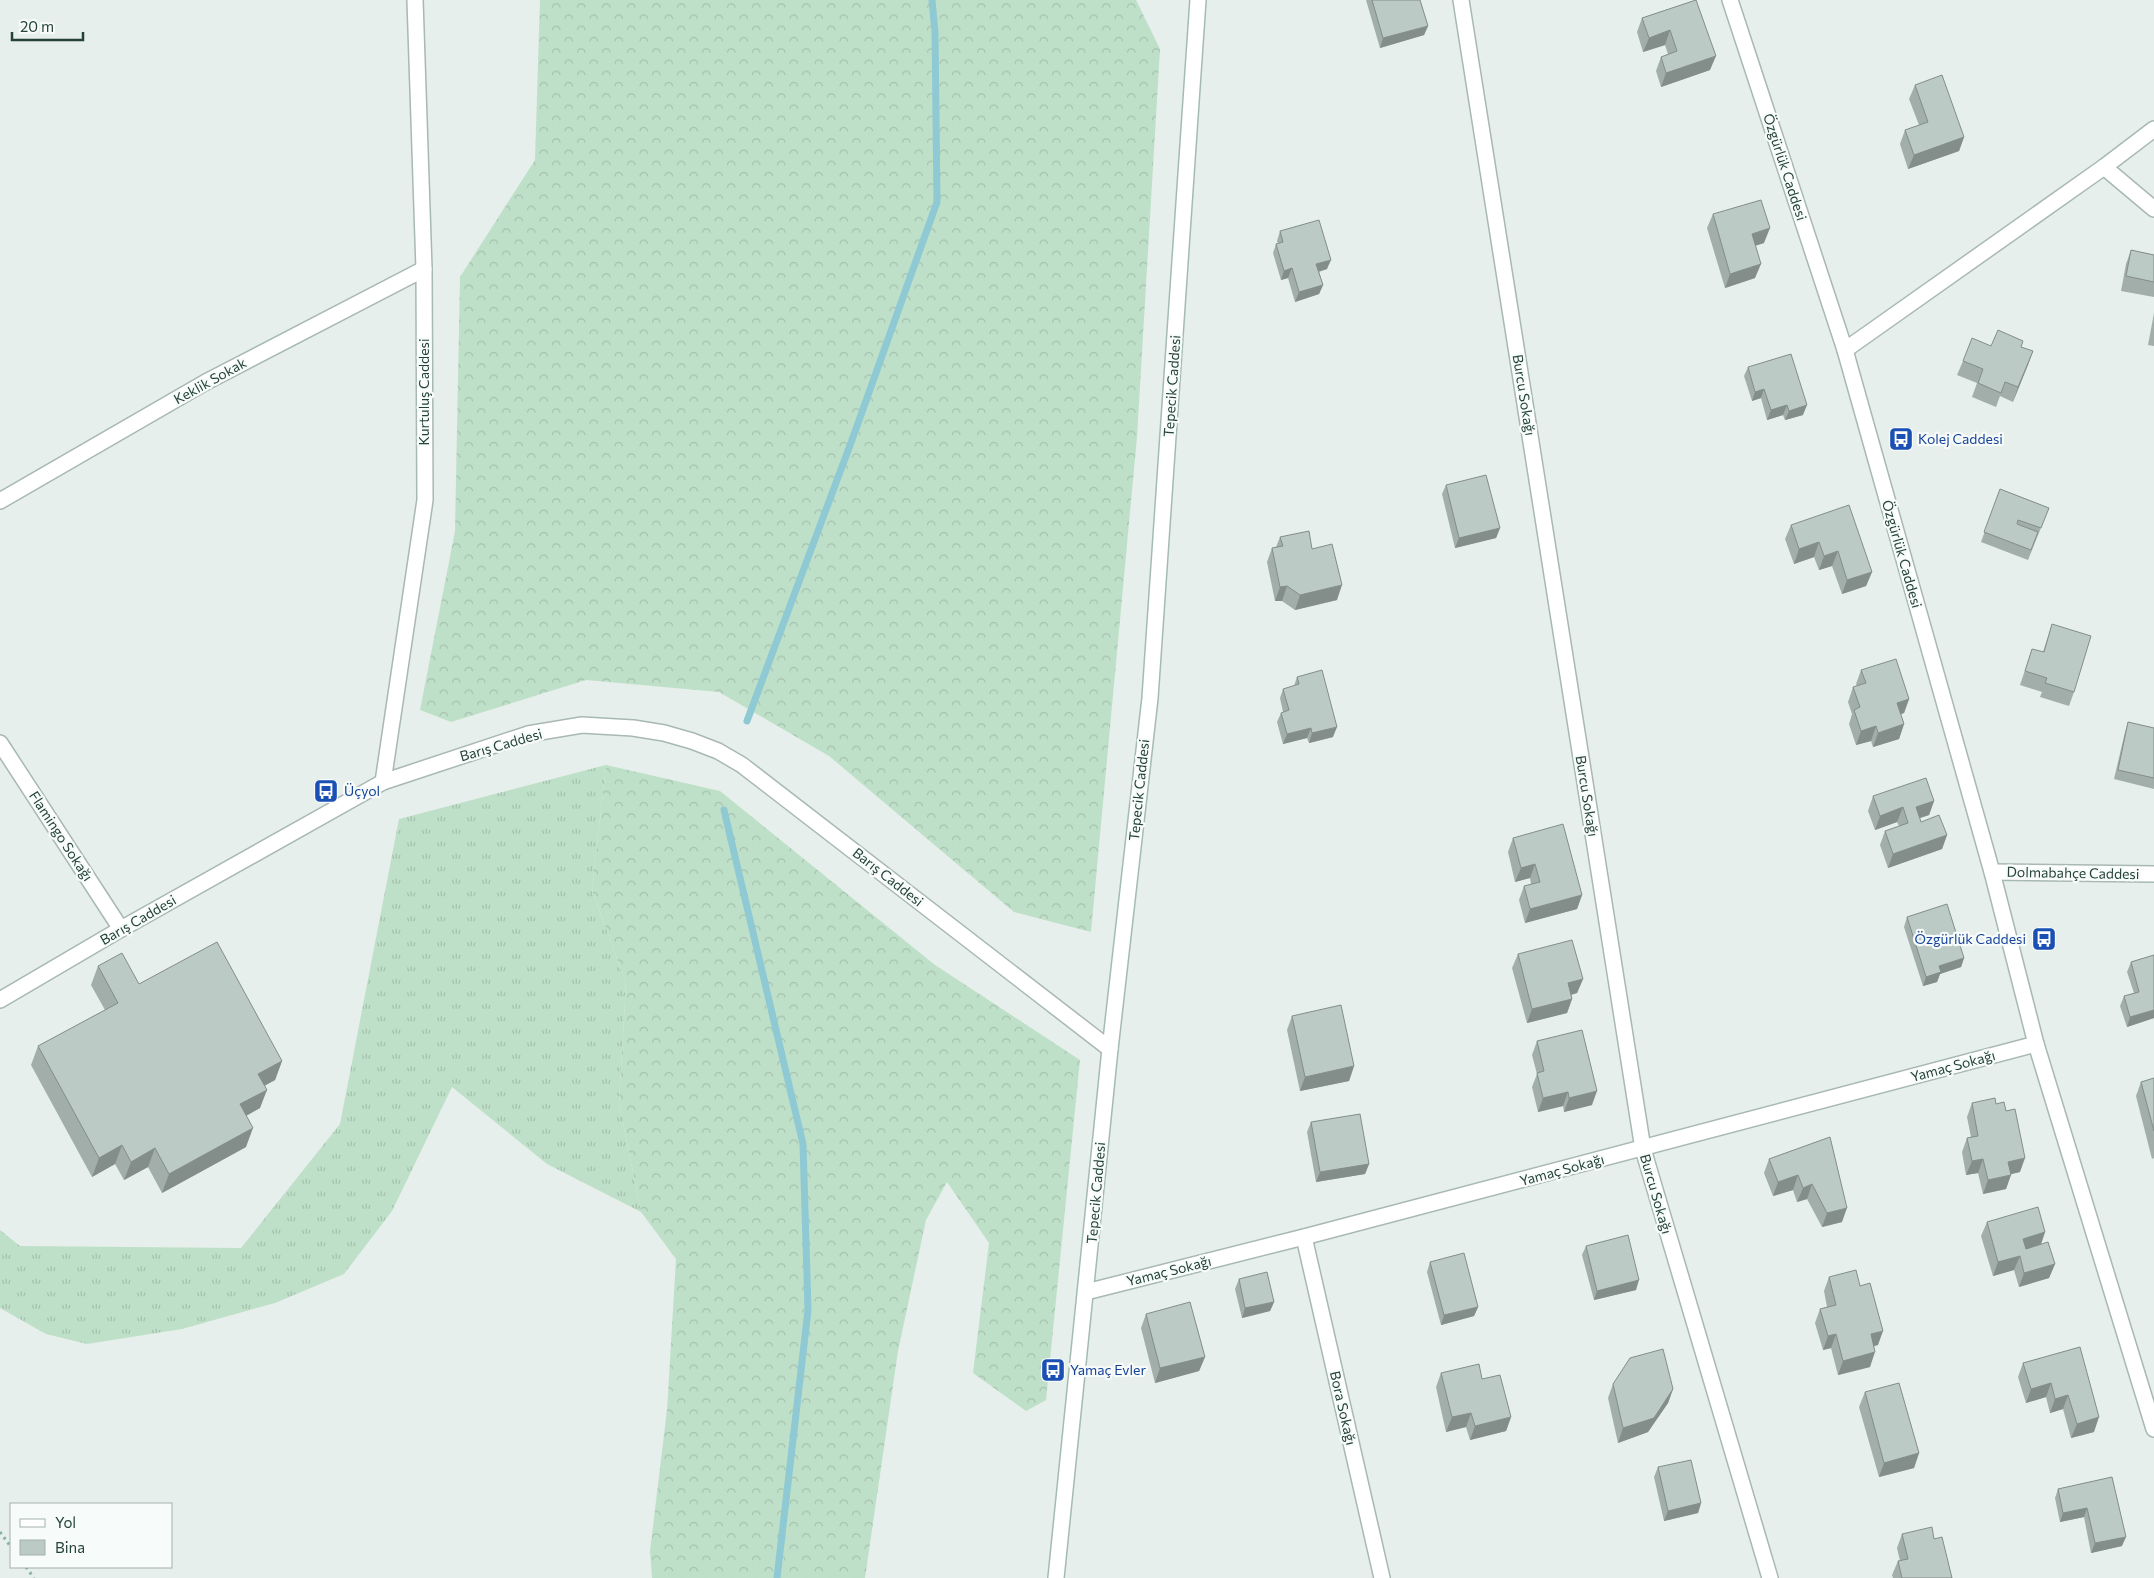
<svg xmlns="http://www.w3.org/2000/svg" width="2154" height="1578" font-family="Commissioner,sans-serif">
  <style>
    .grass { fill: url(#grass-tufts) }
    .forest { fill: url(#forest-crowns) }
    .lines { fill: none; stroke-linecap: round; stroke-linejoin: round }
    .stream { stroke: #8ec9d4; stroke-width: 7 }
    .street-casing { stroke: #a8b8b2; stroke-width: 18 }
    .secondary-casing { stroke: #a4bbb3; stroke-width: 18 }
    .path { stroke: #86b3a5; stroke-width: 3; stroke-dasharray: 2.5 4; stroke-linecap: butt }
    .street { stroke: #fff; stroke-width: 15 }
    .secondary { stroke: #fff; stroke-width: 15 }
    .wall { fill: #a1aea9 }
    .shaded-wall { fill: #838d89 }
    .building { fill: #bbcac4; stroke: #838d89 }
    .labels { text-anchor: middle; stroke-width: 4.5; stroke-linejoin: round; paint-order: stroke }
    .street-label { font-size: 14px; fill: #24423a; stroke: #f7fbf9 }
    .transit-label { font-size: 14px; fill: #164399; stroke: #f7fbf9; text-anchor: start }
  </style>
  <defs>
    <pattern id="grass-tufts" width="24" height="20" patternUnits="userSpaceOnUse" patternTransform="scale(1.25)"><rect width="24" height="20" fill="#bfe0c8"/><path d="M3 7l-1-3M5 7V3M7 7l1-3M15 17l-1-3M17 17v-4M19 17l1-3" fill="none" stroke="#a4c1ad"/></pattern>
    <pattern id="forest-crowns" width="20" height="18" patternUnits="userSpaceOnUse" patternTransform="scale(1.25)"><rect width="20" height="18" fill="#bfe0c8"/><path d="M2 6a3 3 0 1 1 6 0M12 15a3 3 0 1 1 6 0" fill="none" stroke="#a4c1ad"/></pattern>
  </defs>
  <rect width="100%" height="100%" fill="#e6efeb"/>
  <polygon class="grass" points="606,765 592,890 626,983 619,1103 641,1212 547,1164 452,1087 392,1211 344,1274 275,1303 182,1329 87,1344 46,1334 0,1308 0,1230 20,1246 241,1248 340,1124 399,819"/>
  <g class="forest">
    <polygon points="540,0 1136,0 1160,49 1137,437 1091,932 1014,912 829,756 719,692 586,680 451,722 420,710 455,531 460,277 535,160"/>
    <polygon points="606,765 720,791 935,965 1080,1060 1046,1400 1026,1411 973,1373 989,1243 947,1182 926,1220 898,1351 865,1578 652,1578 650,1551 667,1410 676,1259 641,1212 619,1103 626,983 592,890"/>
  </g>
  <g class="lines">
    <g class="stream">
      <polyline points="747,721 852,440 937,202 935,32 932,0"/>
      <polyline points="724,810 803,1144 808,1310 777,1578"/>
    </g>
    <defs>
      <g id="street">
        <polyline points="1461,0 1643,1149 1770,1578"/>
        <polyline points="1730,0 1845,350 1992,872 2036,1044 2154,1429"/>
        <polyline points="2104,167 2154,209"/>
        <polyline points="1845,350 2104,167 2154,129"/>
        <polyline points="0,501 206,382 424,269"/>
        <polyline points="0,743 121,929"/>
        <polyline points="383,782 425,500 424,269 415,0"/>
        <polyline points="1992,872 2154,874"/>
        <polyline points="0,1000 121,929 383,782 528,734 582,725 633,728 664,733 692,741 718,751 742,765 1110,1049"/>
        <polyline points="1304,1237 1382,1578"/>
        <polyline points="1086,1292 1304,1237 2036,1044"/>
      </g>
      <polyline id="secondary" points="1056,1578 1110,1049 1150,698 1198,0"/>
    </defs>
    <use href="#street" class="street-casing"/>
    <use href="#secondary" class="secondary-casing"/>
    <g class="path">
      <polyline points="0,1532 11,1547"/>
      <polyline points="26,1567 34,1578"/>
    </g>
    <use href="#street" class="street"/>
    <use href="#secondary" class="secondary"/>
  </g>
  <g class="wall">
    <polygon points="1366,0 1420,0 1428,26 1424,35 1380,48"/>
    <polygon points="1696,0 1710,70 1661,87 1656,71 1661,57 1668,54 1665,45 1643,52 1637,32 1642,18"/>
    <polygon points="1915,85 1964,137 1959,151 1908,169 1900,144 1905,130 1919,125 1909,99"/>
    <polygon points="1713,214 1764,243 1755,246 1755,278 1725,288 1707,228"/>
    <polygon points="1280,231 1327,269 1319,272 1323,285 1319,294 1295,302 1288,278 1281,280 1273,253 1276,244 1278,243 1277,241"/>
    <polygon points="2131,250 2154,255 2154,297 2121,291 2126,264"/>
    <polygon points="2154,313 2154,346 2148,345"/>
    <polygon points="1991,346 2021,347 2033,351 2013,402 2000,396 1996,407 1972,397 1977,383 1957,375 1963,361"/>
    <polygon points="1748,367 1803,415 1785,420 1783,415 1767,420 1761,398 1752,401 1744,376"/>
    <polygon points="1446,485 1500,528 1496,538 1455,548 1442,494"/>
    <polygon points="2000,489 2049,508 2028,560 1981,542"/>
    <polygon points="1791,525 1872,572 1866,586 1842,594 1832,566 1819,570 1814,557 1794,564 1785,539"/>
    <polygon points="1280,537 1312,549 1337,600 1295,610 1282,601 1275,601 1267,562 1272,548 1276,547"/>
    <polygon points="2052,624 2074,692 2069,706 2040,697 2042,692 2020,685 2032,649 2043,652"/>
    <polygon points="1861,670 1909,699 1904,713 1901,714 1904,724 1899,739 1873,747 1871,741 1856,745 1849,724 1852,714 1848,702 1853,687 1857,686 1856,684"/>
    <polygon points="1297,677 1333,737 1309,743 1307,738 1283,744 1277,722 1281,713 1283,712 1280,698 1283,689 1294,686"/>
    <polygon points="2128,722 2154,728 2154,789 2114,779 2125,732"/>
    <polygon points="1873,796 1934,801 1929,815 1920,818 1921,822 1947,835 1942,849 1888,868 1880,845 1885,831 1899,826 1897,822 1875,830 1868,811"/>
    <polygon points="1513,838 1582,895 1577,909 1525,923 1519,900 1524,886 1531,884 1530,878 1515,882 1508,852"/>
    <polygon points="1907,917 1964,958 1961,967 1940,974 1937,982 1923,986 1904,927"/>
    <polygon points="1518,954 1583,979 1577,993 1571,995 1572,999 1567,1013 1527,1023 1512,968"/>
    <polygon points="2154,955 2154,1018 2127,1027 2120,1006 2124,996 2134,993 2127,972 2131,962"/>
    <polygon points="98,966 139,984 282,1061 275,1080 264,1086 260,1108 246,1116 246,1147 162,1193 148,1167 124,1180 115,1164 92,1177 31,1065 38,1046 105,1010 91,985"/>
    <polygon points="1292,1016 1354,1066 1349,1081 1300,1091 1287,1030"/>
    <polygon points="1537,1041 1592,1105 1564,1112 1563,1106 1538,1112 1532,1087 1537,1074 1532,1055"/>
    <polygon points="2154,1078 2154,1158 2152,1159 2136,1096 2141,1082"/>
    <polygon points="1972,1103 1996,1104 2020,1172 2011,1174 2006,1189 1983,1194 1978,1173 1966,1175 1962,1152 1967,1138 1971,1137 1967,1117"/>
    <polygon points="1311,1122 1369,1164 1365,1174 1316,1182 1307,1132"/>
    <polygon points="1830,1137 1842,1222 1822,1227 1807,1199 1797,1202 1793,1190 1773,1196 1764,1173 1769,1159"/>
    <polygon points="1987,1222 2045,1232 2041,1245 2055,1264 2049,1278 2019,1287 2014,1270 1993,1276 1981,1236"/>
    <polygon points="1586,1246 1636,1290 1594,1300 1582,1255"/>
    <polygon points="1430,1262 1478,1307 1474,1316 1441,1325 1427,1272"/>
    <polygon points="1829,1277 1860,1286 1878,1345 1874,1346 1870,1367 1838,1375 1831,1348 1823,1350 1815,1323 1820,1309 1827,1307 1824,1291"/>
    <polygon points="1239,1279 1274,1302 1270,1311 1242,1318 1235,1289"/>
    <polygon points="1146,1314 1205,1357 1199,1371 1155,1383 1141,1328"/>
    <polygon points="2080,1347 2094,1432 2071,1438 2063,1409 2050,1413 2046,1397 2026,1403 2018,1377 2023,1363"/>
    <polygon points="1441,1373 1482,1379 1511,1417 1506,1431 1470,1440 1466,1427 1446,1432 1436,1387"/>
    <polygon points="1613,1384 1673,1389 1668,1403 1648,1432 1618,1443 1608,1398"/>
    <polygon points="1865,1392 1919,1453 1914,1468 1879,1477 1859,1407"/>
    <polygon points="1658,1467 1701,1503 1698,1513 1664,1521 1654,1477"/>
    <polygon points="2112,1477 2122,1546 2091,1553 2084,1517 2060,1522 2055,1498 2058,1489"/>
    <polygon points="1902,1534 1934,1539 1952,1578 1893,1578 1892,1575 1898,1561 1900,1561 1897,1548"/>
  </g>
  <g class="shaded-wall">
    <polygon points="1428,26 1424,35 1380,48 1383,38"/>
    <polygon points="1670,30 1665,45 1643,52 1649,38"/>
    <polygon points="1716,56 1710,70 1661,87 1666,73"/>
    <polygon points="1964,137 1959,151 1908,169 1914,155"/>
    <polygon points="1770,228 1764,243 1747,248 1752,234"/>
    <polygon points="1331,260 1327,269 1313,273 1316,264"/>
    <polygon points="1761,264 1755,278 1725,288 1730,274"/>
    <polygon points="1292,268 1288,278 1281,280 1284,271"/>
    <polygon points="1323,285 1319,294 1295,302 1299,292"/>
    <polygon points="2033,351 2028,365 2013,402 2018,387"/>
    <polygon points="1764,389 1761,398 1752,401 1755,392"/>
    <polygon points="1787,405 1783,415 1767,420 1771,410"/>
    <polygon points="1807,405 1803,415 1785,420 1789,411"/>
    <polygon points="1500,528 1496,538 1455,548 1459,538"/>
    <polygon points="1819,542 1814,557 1794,564 1799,549"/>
    <polygon points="1838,551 1832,566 1819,570 1824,556"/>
    <polygon points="1872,572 1866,586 1842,594 1847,580"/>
    <polygon points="1342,585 1337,600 1295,610 1300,595"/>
    <polygon points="1287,586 1282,601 1275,601 1280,587"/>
    <polygon points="1909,699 1904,713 1892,717 1897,703"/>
    <polygon points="1904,724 1899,739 1873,747 1878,733"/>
    <polygon points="1876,726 1871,741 1856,745 1861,731"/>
    <polygon points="1337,727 1333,737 1309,743 1312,733"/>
    <polygon points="1311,728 1307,738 1283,744 1287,734"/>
    <polygon points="1934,801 1929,815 1911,821 1916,807"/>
    <polygon points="1903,807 1897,822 1875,830 1880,816"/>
    <polygon points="1947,835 1942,849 1888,868 1893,854"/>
    <polygon points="1535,864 1530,878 1515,882 1521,868"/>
    <polygon points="1582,895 1577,909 1525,923 1530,909"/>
    <polygon points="1964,958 1961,967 1940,974 1937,982 1923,986 1926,977 1939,966"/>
    <polygon points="1583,979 1577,993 1563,997 1568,983"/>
    <polygon points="1572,999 1567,1013 1527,1023 1532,1009"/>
    <polygon points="2154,1010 2154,1018 2127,1027 2130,1017"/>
    <polygon points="282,1061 275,1080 251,1093 258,1074"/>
    <polygon points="1354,1066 1349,1081 1300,1091 1305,1077"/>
    <polygon points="267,1090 260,1108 233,1123 240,1104"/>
    <polygon points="1597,1091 1592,1105 1564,1112 1569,1098"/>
    <polygon points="1568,1092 1563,1106 1538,1112 1543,1098"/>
    <polygon points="253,1128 246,1147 162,1193 169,1174"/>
    <polygon points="122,1145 115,1164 92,1177 99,1158"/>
    <polygon points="155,1148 148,1167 124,1180 131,1162"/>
    <polygon points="2025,1158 2020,1172 2003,1176 2008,1162"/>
    <polygon points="1983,1159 1978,1173 1966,1175 1972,1161"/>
    <polygon points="1369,1164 1365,1174 1316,1182 1320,1172"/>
    <polygon points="1798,1175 1793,1190 1773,1196 1778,1182"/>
    <polygon points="2011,1175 2006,1189 1983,1194 1988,1180"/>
    <polygon points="1812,1184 1807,1199 1797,1202 1803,1188"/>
    <polygon points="1847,1208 1842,1222 1822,1227 1827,1213"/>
    <polygon points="2045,1232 2040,1246 2018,1253 2023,1239"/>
    <polygon points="2020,1256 2014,1270 1993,1276 1998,1262"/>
    <polygon points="2055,1264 2049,1278 2019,1287 2024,1273"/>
    <polygon points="1639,1280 1636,1290 1594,1300 1597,1291"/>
    <polygon points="1274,1302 1270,1311 1242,1318 1245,1308"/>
    <polygon points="1478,1307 1474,1316 1441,1325 1444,1315"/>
    <polygon points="1883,1331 1878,1345 1866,1348 1871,1334"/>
    <polygon points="1836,1334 1831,1348 1823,1350 1828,1336"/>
    <polygon points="1875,1352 1870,1367 1838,1375 1843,1361"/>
    <polygon points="1205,1357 1199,1371 1155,1383 1160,1368"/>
    <polygon points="2051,1383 2046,1397 2026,1403 2031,1389"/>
    <polygon points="1673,1389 1668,1403 1648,1432 1618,1443 1623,1428"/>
    <polygon points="2068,1395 2063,1409 2050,1413 2055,1399"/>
    <polygon points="1471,1413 1466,1427 1446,1432 1452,1417"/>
    <polygon points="1511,1417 1506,1431 1470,1440 1475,1426"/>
    <polygon points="2099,1417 2094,1432 2071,1438 2077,1424"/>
    <polygon points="1919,1453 1914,1468 1879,1477 1884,1463"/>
    <polygon points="1701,1503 1698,1513 1664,1521 1668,1511"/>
    <polygon points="2087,1508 2084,1517 2060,1522 2063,1513"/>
    <polygon points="2126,1537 2122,1546 2091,1553 2095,1543"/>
  </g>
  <g class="building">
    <polygon points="1372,0 1420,0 1428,26 1383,38"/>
    <polygon points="1696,0 1716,56 1666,73 1661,57 1677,51 1670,30 1649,38 1642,18"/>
    <polygon points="1942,75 1964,137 1914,155 1905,130 1928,122 1915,85"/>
    <polygon points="1761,200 1770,228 1752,234 1761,264 1730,274 1713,214"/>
    <polygon points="1319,220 1331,260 1316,264 1323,285 1299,292 1292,268 1284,271 1276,244 1283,242 1280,231"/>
    <polygon points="2131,250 2154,255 2154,282 2126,276"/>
    <polygon points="1998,330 2023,341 2021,347 2033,351 2018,387 2005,382 2001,393 1978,383 1983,369 1963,361 1972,338 1991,346"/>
    <polygon points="1791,354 1807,405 1789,411 1787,405 1771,410 1764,389 1755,392 1748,367"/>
    <polygon points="1486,475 1500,528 1459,538 1446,485"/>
    <polygon points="2000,489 2049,508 2041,528 2018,520 2017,524 2038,532 2031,550 1984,532"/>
    <polygon points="1849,505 1872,572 1847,580 1838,551 1824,556 1819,542 1799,549 1791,525"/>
    <polygon points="1309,531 1312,549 1332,544 1342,585 1300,595 1287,586 1280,587 1272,548 1283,546 1280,537"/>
    <polygon points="2052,624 2091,636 2074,692 2045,683 2047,678 2025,671 2032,649 2044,652"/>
    <polygon points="1896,659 1909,699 1897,703 1904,724 1878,733 1876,726 1861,731 1854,710 1860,707 1853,687 1866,683 1861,670"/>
    <polygon points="1322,670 1337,727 1312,733 1311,728 1287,734 1281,713 1289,710 1283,689 1299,684 1297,677"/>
    <polygon points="2128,722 2154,728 2154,778 2118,770"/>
    <polygon points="1926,778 1934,801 1916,807 1921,822 1939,815 1947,835 1893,854 1885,831 1908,823 1903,807 1880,816 1873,796"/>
    <polygon points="1563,824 1582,895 1530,909 1524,886 1540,882 1535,864 1521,868 1513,838"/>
    <polygon points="1947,904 1964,958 1939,966 1941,972 1926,977 1907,917"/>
    <polygon points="1572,940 1583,979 1568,983 1572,999 1532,1009 1518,954"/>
    <polygon points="217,942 282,1061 258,1074 267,1090 240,1104 253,1128 169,1174 155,1148 131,1162 122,1145 99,1158 38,1046 118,1003 98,966 122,953 139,984"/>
    <polygon points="2154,955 2154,1010 2130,1017 2124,996 2139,992 2131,962"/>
    <polygon points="1341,1005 1354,1066 1305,1077 1292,1016"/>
    <polygon points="1582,1030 1597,1091 1569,1098 1568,1092 1543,1098 1537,1073 1544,1071 1537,1041"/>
    <polygon points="2154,1078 2154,1131 2141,1082"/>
    <polygon points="1995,1098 1996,1104 2004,1102 2006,1111 2015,1109 2025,1158 2008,1162 2011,1175 1988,1180 1983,1159 1972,1161 1967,1138 1978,1136 1972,1103"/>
    <polygon points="1360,1114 1369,1164 1320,1172 1311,1122"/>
    <polygon points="1830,1137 1847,1208 1827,1213 1812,1184 1803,1188 1798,1175 1778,1182 1769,1159"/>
    <polygon points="2038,1207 2045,1232 2023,1239 2026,1249 2048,1242 2055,1264 2024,1273 2020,1256 1998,1262 1987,1222"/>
    <polygon points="1628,1235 1639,1280 1597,1291 1586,1246"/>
    <polygon points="1464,1253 1478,1307 1444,1315 1430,1262"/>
    <polygon points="1856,1270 1860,1286 1870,1283 1883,1331 1871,1334 1875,1352 1843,1361 1836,1334 1828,1336 1820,1309 1836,1305 1829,1277"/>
    <polygon points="1267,1272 1274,1302 1245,1308 1239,1279"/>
    <polygon points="1190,1302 1205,1357 1160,1368 1146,1314"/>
    <polygon points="2080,1347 2099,1417 2077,1424 2068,1395 2055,1399 2051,1383 2031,1389 2023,1363"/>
    <polygon points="1663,1349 1673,1389 1654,1418 1623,1428 1613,1384 1630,1358"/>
    <polygon points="1479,1364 1482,1379 1500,1375 1511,1417 1475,1426 1471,1413 1452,1417 1441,1373"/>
    <polygon points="1899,1383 1919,1453 1884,1463 1865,1392"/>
    <polygon points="1691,1460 1701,1503 1668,1511 1658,1467"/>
    <polygon points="2112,1477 2126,1537 2095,1543 2087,1508 2063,1513 2058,1489"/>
    <polygon points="1932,1527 1934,1539 1942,1537 1952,1578 1902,1578 1898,1561 1908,1559 1902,1534"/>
  </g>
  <defs>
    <symbol id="bus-square" viewBox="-11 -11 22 22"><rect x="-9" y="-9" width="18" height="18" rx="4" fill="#1a4fb4" stroke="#f7fbf9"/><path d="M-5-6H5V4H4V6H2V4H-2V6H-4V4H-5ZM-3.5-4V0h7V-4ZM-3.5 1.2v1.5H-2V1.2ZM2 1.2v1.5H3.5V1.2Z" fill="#fff"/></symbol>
  </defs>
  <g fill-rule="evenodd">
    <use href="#bus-square" x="1887" y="425" width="28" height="28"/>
    <use href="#bus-square" x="312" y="777" width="28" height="28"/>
    <use href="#bus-square" x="2030" y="925" width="28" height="28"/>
    <use href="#bus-square" x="1039" y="1356" width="28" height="28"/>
  </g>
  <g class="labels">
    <g class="street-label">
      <text transform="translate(1785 167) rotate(72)" y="5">Özgürlük Caddesi</text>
      <text transform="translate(210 381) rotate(-29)" y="5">Keklik Sokak</text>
      <text transform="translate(1172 386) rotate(-86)" y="5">Tepecik Caddesi</text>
      <text transform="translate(424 392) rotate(-90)" y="5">Kurtuluş Caddesi</text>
      <text transform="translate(1524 395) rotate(81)" y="5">Burcu Sokağı</text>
      <text transform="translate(1902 554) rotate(74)" y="5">Özgürlük Caddesi</text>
      <text transform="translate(501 745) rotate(-16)" y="5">Barış Caddesi</text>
      <text transform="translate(1139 790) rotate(-84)" y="5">Tepecik Caddesi</text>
      <text transform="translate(1587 796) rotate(81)" y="5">Burcu Sokağı</text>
      <text transform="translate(61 836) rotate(57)" y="5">Flamingo Sokağı</text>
      <text transform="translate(2073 873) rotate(1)" y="5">Dolmabahçe Caddesi</text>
      <text transform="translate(888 877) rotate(38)" y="5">Barış Caddesi</text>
      <text transform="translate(138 920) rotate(-30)" y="5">Barış Caddesi</text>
      <text transform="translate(1953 1066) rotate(-15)" y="5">Yamaç Sokağı</text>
      <text transform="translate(1562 1170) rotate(-15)" y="5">Yamaç Sokağı</text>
      <text transform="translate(1096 1193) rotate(-85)" y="5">Tepecik Caddesi</text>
      <text transform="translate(1656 1194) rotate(74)" y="5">Burcu Sokağı</text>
      <text transform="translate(1169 1271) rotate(-14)" y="5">Yamaç Sokağı</text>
      <text transform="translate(1343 1408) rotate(77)" y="5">Bora Sokağı</text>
    </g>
    <g class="transit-label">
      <text x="1918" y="444">Kolej Caddesi</text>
      <text x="344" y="796">Üçyol</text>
      <text x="2026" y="944" text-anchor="end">Özgürlük Caddesi</text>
      <text x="1070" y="1375">Yamaç Evler</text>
    </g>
  </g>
  <rect x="10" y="1503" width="162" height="65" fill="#f7fbf9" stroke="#a3b1ad"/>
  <rect x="20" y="1519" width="25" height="8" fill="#ffffff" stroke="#a3b1ad"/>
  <text x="55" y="1528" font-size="15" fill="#24423a">Yol</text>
  <rect x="20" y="1540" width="25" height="15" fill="#bbcac4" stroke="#a3b1ad"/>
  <text x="55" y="1553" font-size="15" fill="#24423a">Bina</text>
  <path d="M12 32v8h71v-8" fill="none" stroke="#24423a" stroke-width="2.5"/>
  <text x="20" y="32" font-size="15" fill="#24423a" stroke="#f7fbf9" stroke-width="4" paint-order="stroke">20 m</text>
</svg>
